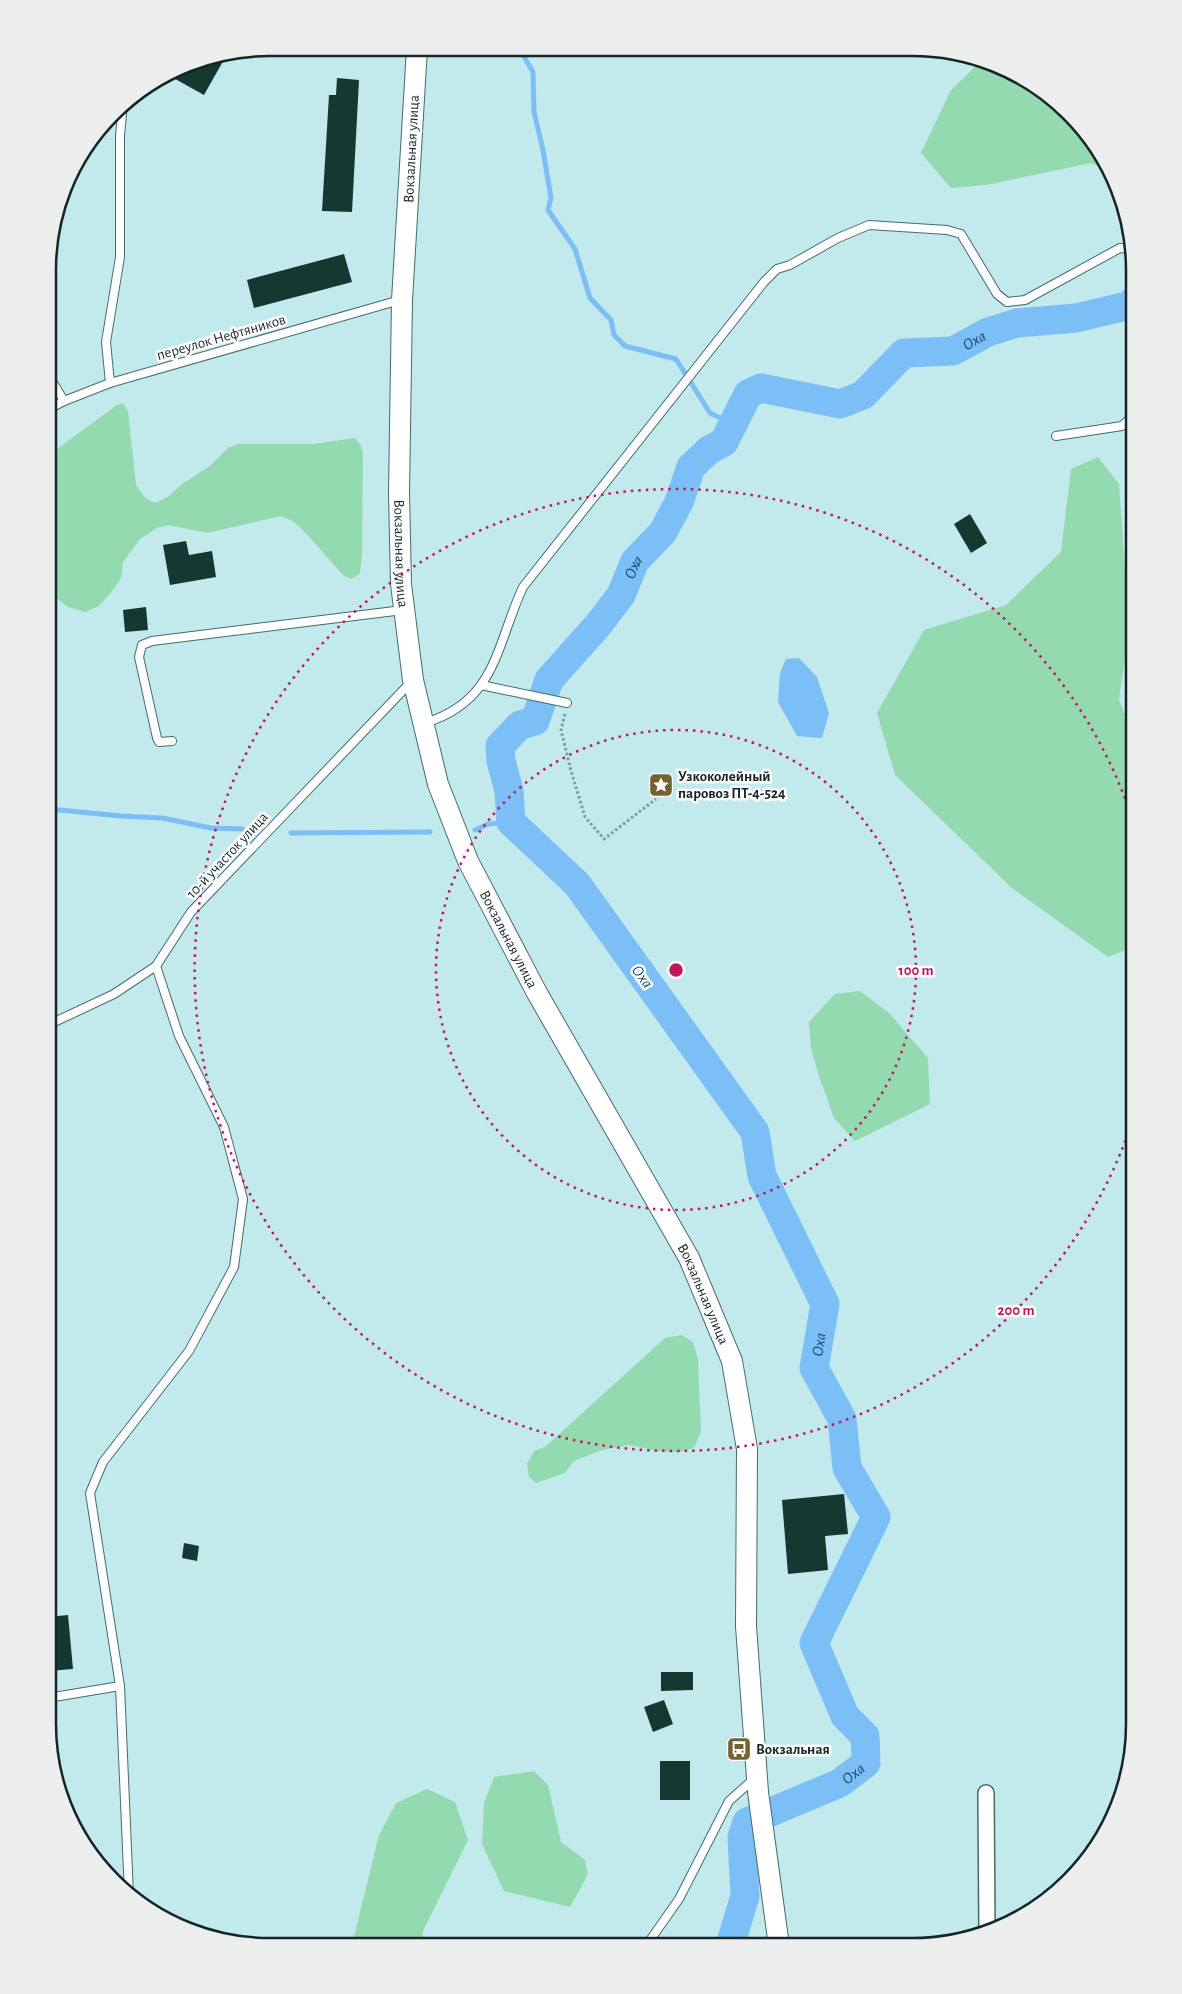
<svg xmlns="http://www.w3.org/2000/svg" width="1182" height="1994" font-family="'Alegreya Sans',sans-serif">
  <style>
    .green { fill: #94dab0 }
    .water { fill: #7cbef6 }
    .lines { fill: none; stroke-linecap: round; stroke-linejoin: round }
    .stream { stroke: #7cbef6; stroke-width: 5 }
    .river { stroke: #7cbef6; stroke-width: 29 }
    .building { fill: #153831 }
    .lane-casing { stroke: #466a6c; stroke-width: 10 }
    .street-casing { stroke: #466a6c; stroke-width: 18 }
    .secondary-casing { stroke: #466a6c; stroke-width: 22 }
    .path { stroke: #7e9c9d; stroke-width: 3; stroke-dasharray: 2.5 2.5; stroke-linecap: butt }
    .lane { stroke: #fff; stroke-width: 8 }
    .street { stroke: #fff; stroke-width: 15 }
    .secondary { stroke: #fff; stroke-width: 20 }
    .ring { fill: none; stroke: #c2185b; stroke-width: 2.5; stroke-dasharray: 2.5 5 }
    .labels { text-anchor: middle; stroke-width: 5; stroke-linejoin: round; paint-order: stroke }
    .street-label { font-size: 15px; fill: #162526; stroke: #fff }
    .poi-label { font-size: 15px; font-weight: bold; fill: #162526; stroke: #fff; text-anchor: start }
    .water-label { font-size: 16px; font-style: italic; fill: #1a4a6f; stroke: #fff }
    .rim { fill: none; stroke: #162526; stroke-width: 2.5 }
    .centre { fill: #c2185b; stroke: #fff; stroke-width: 2.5 }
    .ring-label { font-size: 15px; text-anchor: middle; font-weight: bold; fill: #c2185b; stroke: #fff; stroke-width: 5; stroke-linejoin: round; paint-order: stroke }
  </style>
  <rect width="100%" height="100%" fill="#c2e9eb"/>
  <g class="green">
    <polygon points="982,60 997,65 1048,94 1089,135 1110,172 1091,163 986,185 951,188 921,153 951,90"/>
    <polygon points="123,403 128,411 136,485 145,498 155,503 168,497 182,484 210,466 228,448 238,444 313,444 355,438 361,446 363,453 362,554 360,574 351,579 343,575 303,530 294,522 281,516 207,533 169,525 157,528 140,539 123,562 121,578 113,590 99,606 85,612 68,607 49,592 49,455 117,405"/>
    <polygon points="1098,457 1119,484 1129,629 1119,700 1134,736 1134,947 1108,957 1012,888 895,775 877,713 924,630 1006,605 1061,552 1071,469"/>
    <polygon points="860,991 889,1013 928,1058 930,1104 855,1141 834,1118 819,1076 811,1048 809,1022 835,994"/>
    <polygon points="682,1335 693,1342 698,1360 701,1432 694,1448 679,1452 659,1451 629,1445 602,1450 574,1461 565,1473 536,1483 529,1477 527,1464 534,1451 545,1447 665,1338"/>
    <polygon points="534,1771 548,1785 561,1842 585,1860 588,1874 570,1907 504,1891 482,1844 484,1803 494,1777"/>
    <polygon points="427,1789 455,1802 468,1840 423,1931 422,1945 352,1945 379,1835 396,1803"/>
  </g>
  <polygon class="water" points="799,658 817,677 829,713 822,738 797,736 778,702 780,673 786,659"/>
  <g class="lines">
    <g class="stream">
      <polyline points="519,48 533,72 534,112 543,150 551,198 548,210 575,249 590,298 611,320 614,335 625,346 676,359 710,413 733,424"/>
      <polyline points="49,809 121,816 162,818 211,828 242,829"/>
      <polyline points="475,830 488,824 511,822"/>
      <polyline points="291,833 430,832"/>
    </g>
    <path class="river" id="s1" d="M 730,1946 L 745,1896 L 742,1837 L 747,1822 L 840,1783 L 866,1763 L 865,1736 L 845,1716 L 814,1643 L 876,1517 L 847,1468 L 842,1419 L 814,1368 L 825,1304 L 762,1176 L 755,1132 L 577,884 L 511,822 L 509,791 L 501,761 L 500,746 L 520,725 L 535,721 L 549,680 L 598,625 L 621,595 L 635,561 L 663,532 L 679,502 L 691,467 L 709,450 L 724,442 L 748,394 L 761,388 L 840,404 L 863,395 L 904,353 L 953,351 L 988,332 L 1017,323 L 1076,318 L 1131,305 L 1134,300"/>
  </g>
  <g class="building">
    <polygon points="226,56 204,95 168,75 185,64"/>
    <polygon points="337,78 359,80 352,212 322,211 329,95 336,95"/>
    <polygon points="344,254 352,282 254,308 247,280"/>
    <polygon points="970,514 987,543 971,553 954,524"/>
    <polygon points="186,541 189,555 212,551 216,577 170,585 163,545"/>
    <polygon points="146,607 148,630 125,632 123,610"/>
    <polygon points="844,1494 848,1534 825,1536 828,1570 788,1574 782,1500"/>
    <polygon points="184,1543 199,1546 197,1561 182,1558"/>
    <polygon points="68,1615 73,1669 48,1671 48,1617"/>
    <polygon points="661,1672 693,1672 693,1690 661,1691"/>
    <polygon points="664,1700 673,1724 653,1732 644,1707"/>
    <rect x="660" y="1761" width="30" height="39"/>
  </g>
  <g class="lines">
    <defs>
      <g id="lane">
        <polyline points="49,376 64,401"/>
        <polyline points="110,383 106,342 120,257 120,136 123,103"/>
        <polyline points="49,409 64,401 110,383 400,300"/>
        <polyline points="1056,436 1122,426 1134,415"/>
        <polyline points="481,685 567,703"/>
        <path d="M 425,723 C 497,701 496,645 523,587 L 764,282 L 777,269 L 790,265 L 838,238 L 869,225 L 947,230 L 961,234 L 997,294 L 1007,302 L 1025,300 L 1120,248 L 1130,249"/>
        <polyline points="172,741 159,742 157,738 139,657 142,645 152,641 403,610"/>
        <polyline points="48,1025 114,994 156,966 191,912 411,682"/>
        <polyline points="120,1686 129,1895"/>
        <polyline points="48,1698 120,1686 90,1493 103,1462 189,1351 234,1267 243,1199 224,1127 179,1036 156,966"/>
        <polyline points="646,1946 679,1899 729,1801 755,1778"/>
      </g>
      <polyline id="street" points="986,1793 987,1932"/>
      <g id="secondary">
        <path id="s2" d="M 417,48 L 402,300 L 399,493 L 401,584 L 413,680 L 438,784 L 468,861 L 537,993 L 689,1258 L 732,1361 L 747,1449 L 746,1626 L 758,1792 L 779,1946"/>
      </g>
    </defs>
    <use href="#lane" class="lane-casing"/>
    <use href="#street" class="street-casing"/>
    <use href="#secondary" class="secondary-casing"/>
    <polyline class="path" points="565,714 561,730 571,771 585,817 604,839 656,799"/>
    <use href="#lane" class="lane"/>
    <use href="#street" class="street"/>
    <use href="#secondary" class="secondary"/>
  </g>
  <g class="ring">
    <circle cx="676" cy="970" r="240"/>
    <path d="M1133 1119A481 481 0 1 1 1133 821"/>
  </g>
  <defs>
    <symbol id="sight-square" viewBox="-11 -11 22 22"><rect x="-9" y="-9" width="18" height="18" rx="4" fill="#736230" stroke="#fff"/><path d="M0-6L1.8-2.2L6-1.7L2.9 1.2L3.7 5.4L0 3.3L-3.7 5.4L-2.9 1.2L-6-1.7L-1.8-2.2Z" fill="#fff"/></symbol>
    <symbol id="bus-square" viewBox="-11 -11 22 22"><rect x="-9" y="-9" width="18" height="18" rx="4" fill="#736230" stroke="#fff"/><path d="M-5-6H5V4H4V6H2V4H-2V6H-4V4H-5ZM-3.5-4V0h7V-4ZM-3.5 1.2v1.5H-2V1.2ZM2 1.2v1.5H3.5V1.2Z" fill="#fff"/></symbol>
  </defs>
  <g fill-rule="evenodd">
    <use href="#sight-square" x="647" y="771" width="28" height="28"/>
    <use href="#bus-square" x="725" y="1735" width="28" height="28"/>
  </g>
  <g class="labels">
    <g class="street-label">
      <text transform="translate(411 149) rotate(-87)" y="5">Вокзальная улица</text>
      <text transform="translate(221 337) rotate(-16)" y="5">переулок Нефтяников</text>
      <text dy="5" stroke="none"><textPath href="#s2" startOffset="506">Вокзальная улица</textPath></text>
      <text transform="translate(227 855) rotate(-47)" y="5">10-й участок улица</text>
      <text dy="5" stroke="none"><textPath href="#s2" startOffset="911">Вокзальная улица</textPath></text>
      <text dy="5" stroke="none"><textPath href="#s2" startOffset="1316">Вокзальная улица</textPath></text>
    </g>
    <g class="poi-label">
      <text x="678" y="781">Узкоколейный<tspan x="678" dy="17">паровоз ПТ-4-524</tspan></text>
      <text x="756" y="1754">Вокзальная</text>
    </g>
    <g class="water-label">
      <text dy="6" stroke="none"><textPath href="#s1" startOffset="2119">Оха</textPath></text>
      <text dy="6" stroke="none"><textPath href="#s1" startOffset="1655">Оха</textPath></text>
      <text transform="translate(643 976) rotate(54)" y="6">Оха</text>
      <text dy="6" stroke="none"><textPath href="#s1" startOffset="724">Оха</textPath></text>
      <text dy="6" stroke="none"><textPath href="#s1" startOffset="244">Оха</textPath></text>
    </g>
  </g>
  <path d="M0 0H1182V1994H0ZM270 56H912A214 214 0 0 1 1126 270V1724A214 214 0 0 1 912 1938H270A214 214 0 0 1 56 1724V270A214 214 0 0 1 270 56Z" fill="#eceeee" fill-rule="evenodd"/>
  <path class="rim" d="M270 56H912A214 214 0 0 1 1126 270V1724A214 214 0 0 1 912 1938H270A214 214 0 0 1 56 1724V270A214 214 0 0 1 270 56Z"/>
  <circle cx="676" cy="970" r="8" class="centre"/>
  <g class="ring-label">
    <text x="916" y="975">100 m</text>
    <text x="1016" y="1315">200 m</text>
  </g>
</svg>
